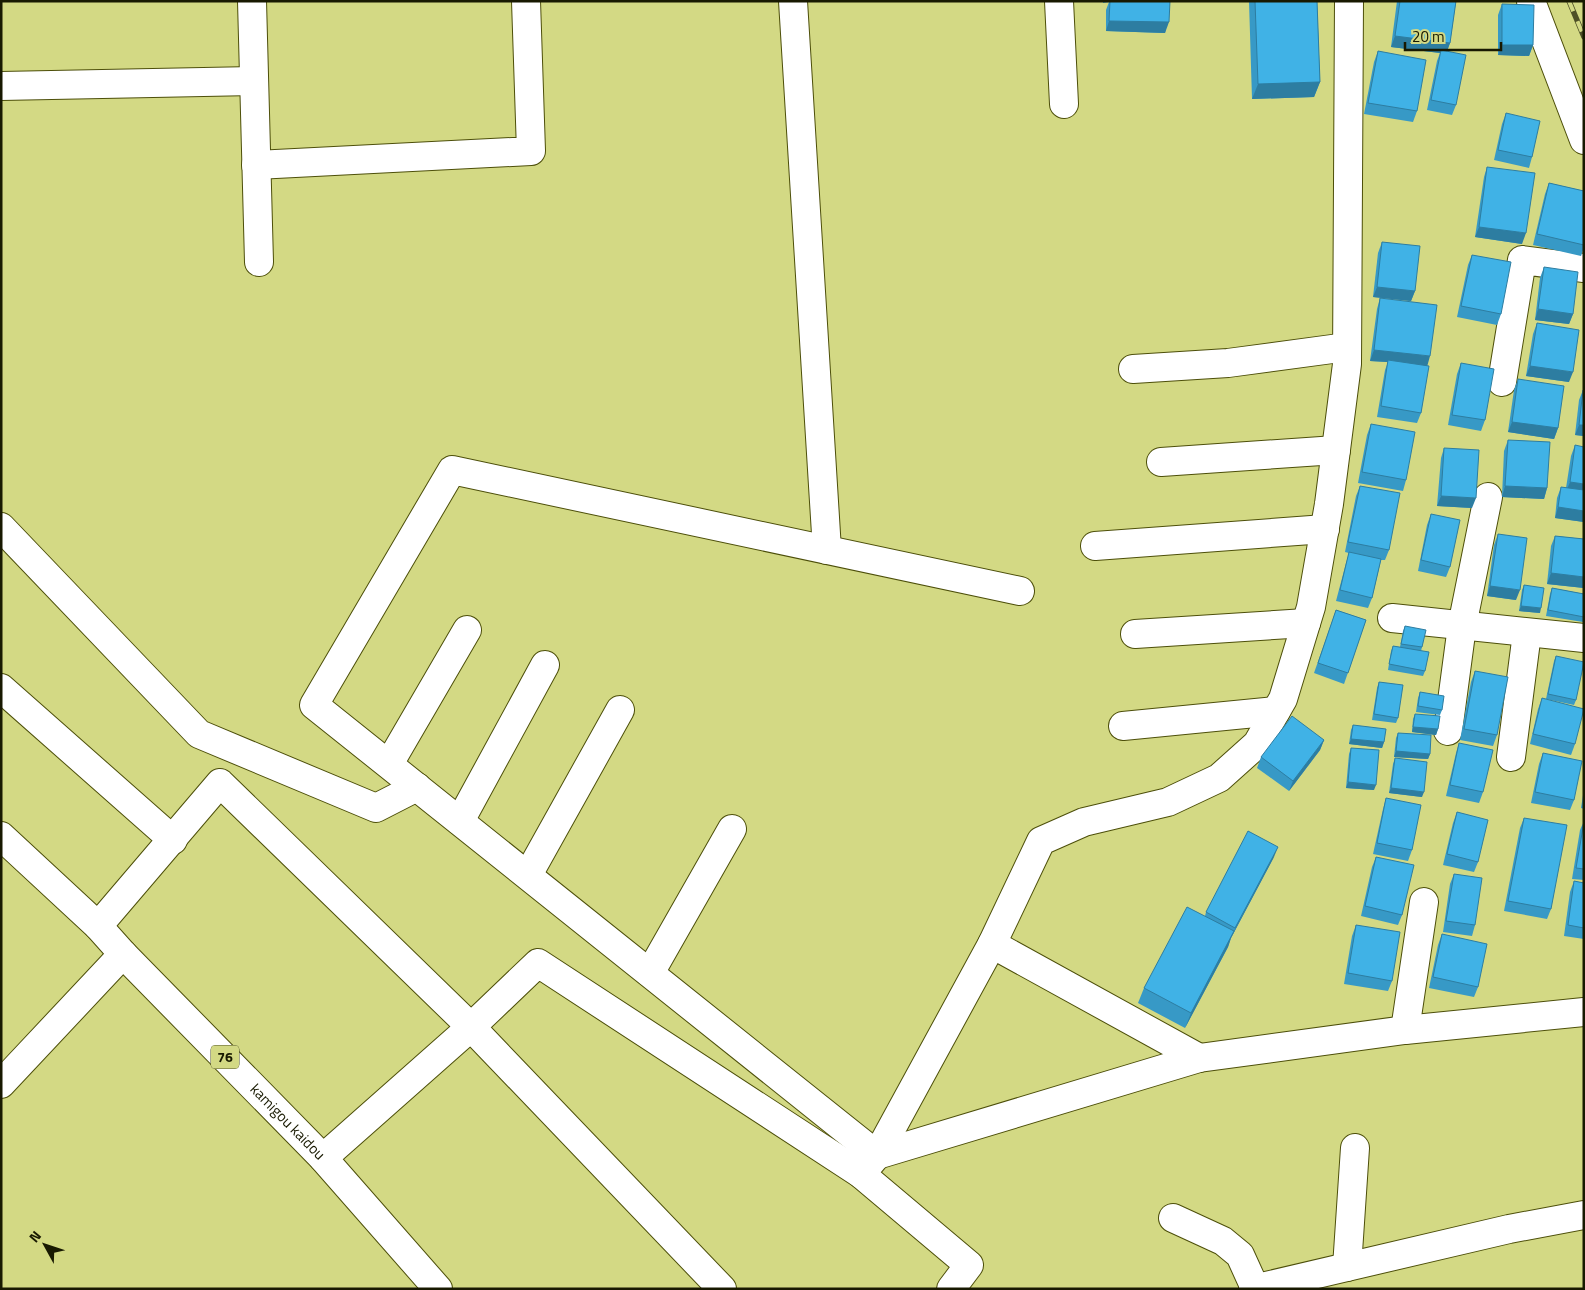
<svg xmlns="http://www.w3.org/2000/svg" width="1585" height="1290" font-family="'Titillium Web',sans-serif">
  <style>
    .lines { fill: none; stroke-linecap: round; stroke-linejoin: round }
    .minor-casing { stroke: #4d4f0a; stroke-width: 30 }
    .major-casing { stroke: #4d4f0a; stroke-width: 30 }
    .minor { stroke: #fff; stroke-width: 28 }
    .major { stroke: #fff; stroke-width: 28 }
    .rail-casing { stroke: #4e5027; stroke-width: 5.5 }
    .rail { stroke: #d3d984; stroke-width: 4; stroke-dasharray: 11; stroke-linecap: butt }
    .wall { fill: #3799c6 }
    .shaded-wall { fill: #2d7da1 }
    .building { fill: #40b2e6; stroke: #2d7da1 }
    .labels { text-anchor: middle; stroke-width: 4; stroke-linejoin: round; paint-order: stroke }
    .shield { fill: #d3d984; stroke: #505328; stroke-width: 1 }
    .shield-label { font-size: 14px; font-weight: bold; fill: #181901 }
    .street-label { font-size: 15px; fill: #181901; stroke: #d3d984 }
  </style>
  <rect width="100%" height="100%" fill="#d3d984"/>
  <g class="lines">
    <defs>
      <g id="minor">
        <polyline points="252,1 259,262"/>
        <polyline points="793,1 827,550"/>
        <polyline points="1059,1 1064,104"/>
        <polyline points="1531,1 1584,140"/>
        <polyline points="1,86 254,81"/>
        <polyline points="256,165 531,151 526,1"/>
        <polyline points="1133,369 1228,363 1347,347"/>
        <polyline points="1502,382 1522,260 1584,268"/>
        <polyline points="1161,462 1336,450"/>
        <polyline points="1,527 199,734 376,808 417,787"/>
        <polyline points="1095,546 1325,529"/>
        <polyline points="1392,618 1584,638"/>
        <polyline points="1135,634 1306,623"/>
        <polyline points="1,688 173,840"/>
        <polyline points="1123,726 1276,711"/>
        <polyline points="1448,731 1462,626 1488,497"/>
        <polyline points="1511,757 1527,633"/>
        <polyline points="389,764 467,630"/>
        <polyline points="460,821 545,665"/>
        <polyline points="528,875 620,710"/>
        <polyline points="98,926 220,783 471,1027 722,1289"/>
        <polyline points="992,944 1199,1058"/>
        <polyline points="650,973 732,829"/>
        <polyline points="1405,1030 1424,902"/>
        <polyline points="1,1084 123,954"/>
        <polyline points="877,1155 314,705 452,470 1020,591"/>
        <polyline points="877,1155 1199,1058 1405,1030 1584,1012"/>
        <polyline points="323,1158 471,1027 538,963 861,1174 969,1265 951,1289"/>
        <polyline points="861,1174 877,1155 992,944 1041,841 1084,822 1168,802 1219,778 1257,744 1283,699 1311,607 1329,504 1347,364 1349,1"/>
        <polyline points="1173,1218 1223,1241 1240,1255 1255,1288"/>
        <polyline points="1347,1267 1355,1148"/>
        <polyline points="1253,1289 1509,1229 1584,1215"/>
      </g>
      <g id="major">
        <path id="s1" d="M 1,836 L 98,926 L 123,954 L 323,1158 L 438,1289"/>
      </g>
    </defs>
    <use href="#minor" class="minor-casing"/>
    <use href="#major" class="major-casing"/>
    <use href="#minor" class="minor"/>
    <use href="#major" class="major"/>
    <defs>
      <polyline id="rail" points="1569,1 1584,37"/>
    </defs>
    <use href="#rail" class="rail-casing"/>
    <use href="#rail" class="rail"/>
  </g>
  <g class="wall">
    <polygon points="1103,1 1170,1 1165,33 1106,31 1106,10 1109,2 1103,3"/>
    <polygon points="1249,1 1317,1 1320,82 1314,97 1252,99"/>
    <polygon points="1397,1 1456,1 1450,43 1447,51 1456,105 1452,115 1427,110 1437,61 1440,53 1391,47"/>
    <polygon points="1502,4 1533,45 1529,56 1498,55 1498,15"/>
    <polygon points="1378,51 1417,111 1413,122 1364,114 1374,62"/>
    <polygon points="1506,113 1532,157 1529,168 1494,160 1502,124"/>
    <polygon points="1487,167 1522,244 1475,237 1484,177"/>
    <polygon points="1549,183 1584,191 1584,248 1581,256 1533,245 1545,194"/>
    <polygon points="1382,242 1415,291 1411,301 1373,297 1378,253"/>
    <polygon points="1472,255 1501,314 1497,325 1457,317 1468,265"/>
    <polygon points="1544,267 1573,314 1569,324 1535,320 1540,278"/>
    <polygon points="1380,298 1427,366 1421,413 1417,423 1377,417 1385,370 1388,362 1370,361 1377,309"/>
    <polygon points="1537,323 1569,382 1526,376 1533,334"/>
    <polygon points="1461,363 1485,420 1481,431 1448,425 1457,374"/>
    <polygon points="1518,379 1558,428 1554,439 1508,432 1514,390"/>
    <polygon points="1583,390 1584,390 1584,436 1575,435 1579,400"/>
    <polygon points="1371,424 1406,480 1403,491 1358,483 1367,435"/>
    <polygon points="1508,440 1547,488 1544,499 1502,497 1504,451"/>
    <polygon points="1575,445 1584,522 1555,518 1557,498 1561,487 1566,488 1571,456"/>
    <polygon points="1444,448 1472,508 1437,506 1441,458"/>
    <polygon points="1360,486 1389,550 1385,560 1381,560 1372,598 1368,608 1336,601 1346,563 1349,553 1345,552 1356,496"/>
    <polygon points="1431,514 1450,567 1446,577 1418,571 1427,525"/>
    <polygon points="1498,534 1516,600 1487,596 1494,545"/>
    <polygon points="1555,536 1584,539 1584,588 1547,584 1551,546"/>
    <polygon points="1524,585 1540,613 1519,611 1522,590"/>
    <polygon points="1552,588 1584,594 1583,622 1546,616 1550,594"/>
    <polygon points="1336,610 1366,620 1344,684 1314,673"/>
    <polygon points="1405,626 1422,647 1421,651 1425,671 1423,676 1388,670 1391,651 1393,646 1400,647 1403,631"/>
    <polygon points="1556,656 1576,700 1574,705 1546,699 1554,661"/>
    <polygon points="1475,671 1497,735 1493,746 1460,740 1471,682"/>
    <polygon points="1379,682 1398,718 1396,723 1372,720 1377,688"/>
    <polygon points="1420,692 1442,710 1440,715 1416,712 1418,698"/>
    <polygon points="1542,698 1575,744 1571,755 1530,744 1538,709"/>
    <polygon points="1415,714 1438,729 1436,735 1412,732 1413,719"/>
    <polygon points="1353,725 1384,742 1382,748 1349,744 1351,730"/>
    <polygon points="1398,733 1430,754 1428,759 1394,757 1396,738"/>
    <polygon points="1324,740 1320,750 1289,791 1257,768 1261,757"/>
    <polygon points="1459,743 1483,792 1479,803 1446,796 1456,753"/>
    <polygon points="1351,748 1374,790 1346,788 1349,754"/>
    <polygon points="1543,753 1574,800 1570,810 1531,803 1539,764"/>
    <polygon points="1395,758 1422,797 1389,793 1393,764"/>
    <polygon points="1584,789 1584,809 1581,808"/>
    <polygon points="1386,798 1412,850 1408,861 1373,854 1383,809"/>
    <polygon points="1457,812 1478,862 1474,872 1443,865 1453,823"/>
    <polygon points="1524,818 1551,909 1547,919 1504,911 1520,828"/>
    <polygon points="1584,821 1584,880 1572,879 1580,830"/>
    <polygon points="1274,857 1231,938 1228,947 1185,1028 1138,1003 1144,988 1205,916 1206,912"/>
    <polygon points="1376,857 1402,915 1398,925 1361,916 1372,867"/>
    <polygon points="1454,874 1475,925 1472,936 1443,932 1450,884"/>
    <polygon points="1574,881 1584,883 1584,939 1564,936 1570,892"/>
    <polygon points="1356,925 1392,981 1388,991 1344,984 1352,936"/>
    <polygon points="1442,934 1478,987 1474,997 1429,988 1438,945"/>
  </g>
  <g class="shaded-wall">
    <polygon points="1109,21 1169,22 1165,33 1106,31"/>
    <polygon points="1395,36 1450,43 1446,54 1441,50 1440,53 1391,47"/>
    <polygon points="1502,45 1533,45 1529,56 1498,55"/>
    <polygon points="1320,82 1314,97 1252,99 1258,84"/>
    <polygon points="1479,227 1526,233 1522,244 1475,237"/>
    <polygon points="1377,287 1415,291 1411,301 1373,297"/>
    <polygon points="1538,309 1573,314 1569,324 1535,320"/>
    <polygon points="1374,350 1430,356 1427,367 1388,360 1388,362 1370,361"/>
    <polygon points="1530,366 1573,372 1569,382 1526,376"/>
    <polygon points="1512,422 1558,428 1554,439 1508,432"/>
    <polygon points="1579,425 1584,425 1584,436 1575,435"/>
    <polygon points="1570,482 1584,484 1584,495 1566,492"/>
    <polygon points="1505,486 1547,488 1544,499 1502,497"/>
    <polygon points="1441,496 1476,498 1472,508 1437,506"/>
    <polygon points="1558,507 1584,511 1584,522 1555,518"/>
    <polygon points="1551,573 1584,577 1584,588 1547,584"/>
    <polygon points="1490,586 1520,590 1516,600 1487,596"/>
    <polygon points="1521,606 1541,608 1540,613 1519,611"/>
    <polygon points="1413,727 1438,729 1436,735 1412,732"/>
    <polygon points="1351,739 1384,742 1382,748 1349,744"/>
    <polygon points="1324,740 1320,750 1289,791 1293,781"/>
    <polygon points="1396,751 1430,754 1428,759 1394,757"/>
    <polygon points="1348,782 1376,785 1374,790 1346,788"/>
    <polygon points="1391,788 1424,792 1422,797 1389,793"/>
    <polygon points="1278,847 1274,857 1231,938 1228,947 1185,1028 1191,1013"/>
  </g>
  <g class="building">
    <polygon points="1110,1 1170,1 1169,22 1109,21"/>
    <polygon points="1255,1 1317,1 1320,82 1258,84"/>
    <polygon points="1400,1 1456,1 1450,43 1395,36"/>
    <polygon points="1502,4 1534,5 1533,45 1502,45"/>
    <polygon points="1441,50 1466,55 1456,105 1431,100"/>
    <polygon points="1378,51 1426,60 1417,111 1368,103"/>
    <polygon points="1506,113 1540,121 1532,157 1498,150"/>
    <polygon points="1487,167 1535,173 1526,233 1479,227"/>
    <polygon points="1549,183 1584,191 1584,245 1537,234"/>
    <polygon points="1382,242 1420,246 1415,291 1377,287"/>
    <polygon points="1472,255 1511,262 1501,314 1461,306"/>
    <polygon points="1544,267 1578,272 1573,314 1538,309"/>
    <polygon points="1380,298 1437,305 1430,356 1374,350"/>
    <polygon points="1537,323 1579,330 1573,372 1530,366"/>
    <polygon points="1388,360 1429,366 1421,413 1381,406"/>
    <polygon points="1461,363 1494,369 1485,420 1452,415"/>
    <polygon points="1518,379 1564,386 1558,428 1512,422"/>
    <polygon points="1583,390 1584,390 1584,425 1579,425"/>
    <polygon points="1371,424 1415,432 1406,480 1362,472"/>
    <polygon points="1508,440 1550,442 1547,488 1505,486"/>
    <polygon points="1575,445 1584,447 1584,484 1570,482"/>
    <polygon points="1444,448 1479,450 1476,498 1441,496"/>
    <polygon points="1360,486 1400,493 1389,550 1348,542"/>
    <polygon points="1561,487 1584,490 1584,511 1558,507"/>
    <polygon points="1431,514 1460,520 1450,567 1421,560"/>
    <polygon points="1498,534 1527,538 1520,590 1490,586"/>
    <polygon points="1555,536 1584,539 1584,577 1551,573"/>
    <polygon points="1349,552 1381,559 1372,598 1340,590"/>
    <polygon points="1524,585 1544,588 1541,608 1521,606"/>
    <polygon points="1552,588 1584,594 1584,617 1548,610"/>
    <polygon points="1336,610 1366,620 1348,673 1318,663"/>
    <polygon points="1405,626 1426,630 1422,647 1401,644"/>
    <polygon points="1393,646 1429,652 1425,671 1389,664"/>
    <polygon points="1556,656 1584,662 1576,700 1548,694"/>
    <polygon points="1475,671 1508,677 1497,735 1464,729"/>
    <polygon points="1379,682 1403,685 1398,718 1374,714"/>
    <polygon points="1420,692 1444,696 1442,710 1418,706"/>
    <polygon points="1542,698 1584,709 1575,744 1533,734"/>
    <polygon points="1415,714 1440,716 1438,729 1413,727"/>
    <polygon points="1292,716 1324,740 1293,781 1261,757"/>
    <polygon points="1353,725 1386,729 1384,742 1351,739"/>
    <polygon points="1398,733 1431,735 1430,754 1396,751"/>
    <polygon points="1459,743 1493,750 1483,792 1450,785"/>
    <polygon points="1351,748 1379,750 1376,785 1348,782"/>
    <polygon points="1543,753 1582,761 1574,800 1535,792"/>
    <polygon points="1395,758 1427,762 1424,792 1391,788"/>
    <polygon points="1386,798 1421,805 1412,850 1377,843"/>
    <polygon points="1457,812 1488,820 1478,862 1447,854"/>
    <polygon points="1524,818 1567,825 1551,909 1508,901"/>
    <polygon points="1584,822 1584,869 1576,868"/>
    <polygon points="1248,831 1278,847 1235,928 1206,912"/>
    <polygon points="1376,857 1414,865 1402,915 1365,906"/>
    <polygon points="1454,874 1482,878 1475,925 1446,921"/>
    <polygon points="1574,881 1584,883 1584,928 1568,925"/>
    <polygon points="1187,907 1234,931 1191,1013 1144,988"/>
    <polygon points="1356,925 1400,932 1392,981 1348,973"/>
    <polygon points="1442,934 1487,944 1478,987 1433,977"/>
  </g>
  <g class="labels">
    <rect class="shield" x="211" y="1045.5" width="28" height="23" rx="4"/>
    <g class="shield-label">
      <text x="225" y="1062">76</text>
    </g>
    <g class="street-label">
      <text dy="5" stroke="none"><textPath href="#s1" startOffset="405">kamigou kaidou</textPath></text>
    </g>
  </g>
  <rect width="1585" height="1290" fill="none" stroke="#181901" stroke-width="5"/>
  <g transform="translate(45 1245) rotate(310)" stroke="#d3d984" stroke-width="4" paint-order="stroke">
  <path d="M0-4L9 19L0 12L-9 19Z" fill="#181901"/>
  <text y="-8" font-size="14" font-weight="bold" text-anchor="middle" fill="#181901">N</text>
  </g>
  <path d="M1405 42v8h96v-8" fill="none" stroke="#181901" stroke-width="2.5"/>
  <text x="1412" y="42" font-size="15" fill="#181901" stroke="#d3d984" stroke-width="4" paint-order="stroke">20 m</text>
</svg>
